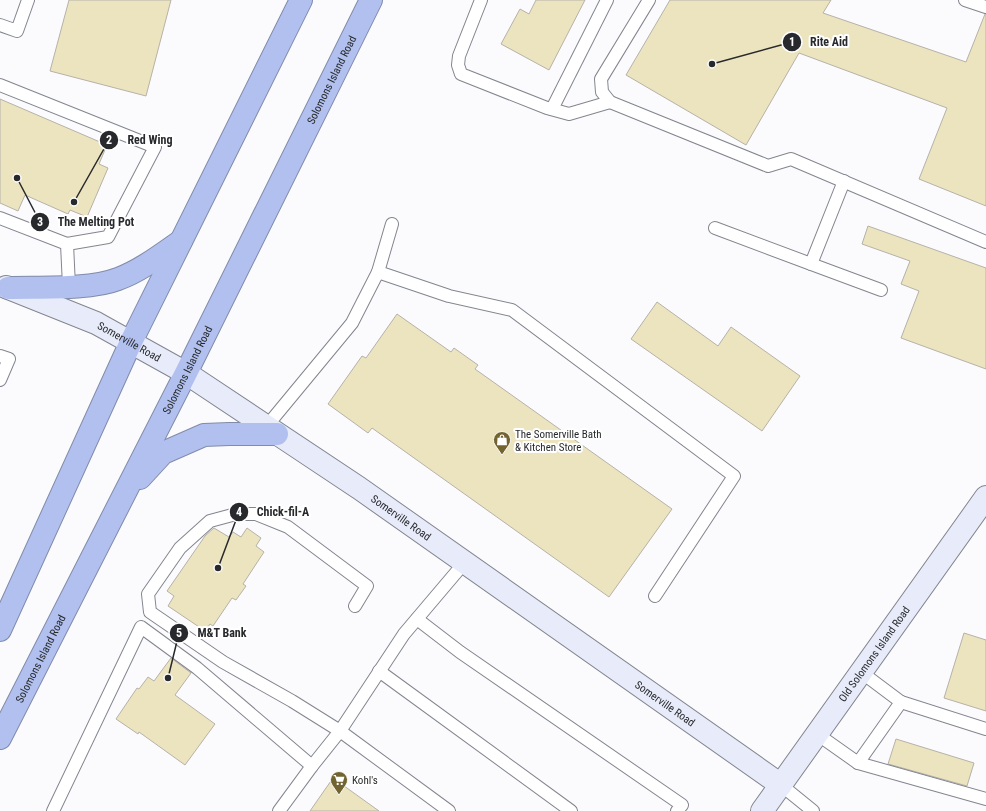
<svg xmlns="http://www.w3.org/2000/svg" width="986" height="811" font-family="'Roboto Condensed',sans-serif">
  <style>
    .building { fill: #ece3bf; stroke: #b5b2a9 }
    .lines { fill: none; stroke-linecap: round; stroke-linejoin: round }
    .lane-casing { stroke: #83868f; stroke-width: 14 }
    .secondary-casing { stroke: #83868f; stroke-width: 24 }
    .highway-casing { stroke: #818baa; stroke-width: 24 }
    .lane { stroke: #fff; stroke-width: 12 }
    .secondary { stroke: #e8ecfa; stroke-width: 22 }
    .highway { stroke: #b1c0ee; stroke-width: 22 }
    .labels { text-anchor: middle; stroke-width: 4; stroke-linejoin: round; paint-order: stroke }
    .street-label { font-size: 11px; fill: #27292c; stroke: #fff }
    .poi-label { font-size: 11px; fill: #27292c; stroke: #fff; text-anchor: start }
    .leader { fill: none; stroke: #27292c; stroke-width: 1.5 }
    .callout-dot { fill: #27292c; stroke: #fff; stroke-width: 1.5 }
    .mark-label { font-size: 12px; text-anchor: middle; font-weight: bold; fill: #fff }
    .callout-label { font-size: 12px; text-anchor: middle; font-weight: bold; fill: #27292c; stroke: #fff; stroke-width: 4; stroke-linejoin: round; paint-order: stroke }
  </style>
  <rect width="100%" height="100%" fill="#fbfbfd"/>
  <g class="building">
    <polygon points="69,0 171,0 146,96 50,71"/>
    <polygon points="536,0 585,0 549,70 501,44 520,9 529,14"/>
    <polygon points="670,0 831,0 823,13 966,62 985,14 986,14 986,206 919,179 947,108 799,53 746,145 626,75"/>
    <polygon points="0,99 107,145 99,164 108,168 87,217 70,210 68,214 25,195 18,211 0,203"/>
    <polygon points="868,226 986,268 986,369 901,338 919,291 901,284 910,261 862,244"/>
    <polygon points="657,302 718,346 731,327 800,376 762,431 631,339"/>
    <polygon points="397,314 451,352 454,348 478,365 475,369 672,509 609,597 372,428 368,433 328,404 362,356 366,358"/>
    <polygon points="214,528 229,537 233,532 241,537 247,528 261,538 256,546 264,552 243,584 246,586 236,600 232,598 213,626 210,624 205,631 168,606 174,596 167,591 205,536"/>
    <polygon points="964,633 986,640 986,711 944,698"/>
    <polygon points="171,658 191,673 175,695 215,724 185,765 139,732 138,734 116,719 137,688 139,689 148,677 154,681"/>
    <polygon points="896,739 974,763 967,786 888,764"/>
    <polygon points="333,778 379,811 310,811"/>
  </g>
  <g class="lines">
    <defs>
      <g id="lane">
        <polyline points="481,0 459,56 458,65 461,74 547,108 569,114 610,102"/>
        <polyline points="649,0 601,79 602,92 610,102 768,166 791,159 986,242"/>
        <polyline points="965,0 986,7"/>
        <polyline points="0,25 17,31 28,0"/>
        <polyline points="0,85 155,147 108,237 67,244"/>
        <polyline points="552,109 607,0"/>
        <polyline points="0,218 67,244 69,286"/>
        <polyline points="715,228 811,264 844,181"/>
        <polyline points="811,264 881,290"/>
        <polyline points="378,272 449,296 512,310 734,476 655,596"/>
        <polyline points="0,356 9,359 0,380"/>
        <polyline points="266,427 352,323 378,272 392,224"/>
        <polyline points="355,606 367,586 288,527 256,514 236,514 210,521 180,548 148,594 150,612 223,662 292,701 340,731 449,811"/>
        <polyline points="417,619 460,652 682,805 677,811"/>
        <polyline points="379,671 571,811"/>
        <polyline points="901,702 986,729"/>
        <polyline points="817,734 858,763 901,702 861,672"/>
        <polyline points="858,763 986,799"/>
        <polyline points="781,785 813,811"/>
        <polyline points="53,811 141,627 197,668 312,766"/>
        <polyline points="279,811 312,766 340,731 404,634 465,562"/>
      </g>
      <g id="secondary">
        <path id="s1" d="M 6,287 L 96,323 L 186,373 L 359,488 L 781,785"/>
        <path id="s2" d="M 762,811 L 986,497"/>
      </g>
      <g id="highway">
        <path d="M 8,288 C 39,287 90,290 118,279 C 140,271 161,255 181,241"/>
        <polyline points="140,478 163,453 204,435 229,434 277,434"/>
        <polyline points="0,630 131,342 301,0"/>
        <path id="s3" d="M 0,738 L 186,373 L 371,0"/>
      </g>
    </defs>
    <use href="#lane" class="lane-casing"/>
    <use href="#secondary" class="secondary-casing"/>
    <use href="#highway" class="highway-casing"/>
    <use href="#lane" class="lane"/>
    <use href="#secondary" class="secondary"/>
    <use href="#highway" class="highway"/>
  </g>
  <defs>
    <symbol id="shop-pin" viewBox="-11 -11 22 30"><path d="M0 17L-7.5 6A9.5 9.5 0 1 1 7.5 6Z" fill="#716431" stroke="#fff"/><path d="M-5-2.5h2.3a2.7 3.5 0 0 1 5.4 0H5L5.5 6h-11ZM-1.5-2.5h3a1.5 2.3 0 0 0-3 0Z" fill="#fff"/></symbol>
    <symbol id="supermarket-pin" viewBox="-11 -11 22 30"><path d="M0 17L-7.5 6A9.5 9.5 0 1 1 7.5 6Z" fill="#716431" stroke="#fff"/><path d="M-6-5.5h2.5l.6 2H6L4.5 2H-2.5L-4.4-4H-6ZM-1.5 3.2a1.3 1.3 0 1 0 .1 0ZM3 3.2a1.3 1.3 0 1 0 .1 0Z" fill="#fff"/></symbol>
  </defs>
  <g fill-rule="evenodd">
    <use href="#shop-pin" x="492" y="430" width="20" height="27"/>
    <use href="#supermarket-pin" x="329" y="770" width="20" height="27"/>
  </g>
  <g class="labels">
    <g class="street-label">
      <text dy="4" stroke="none"><textPath href="#s3" startOffset="737">Solomons Island Road</textPath></text>
      <text dy="4" stroke="none"><textPath href="#s1" startOffset="135">Somerville Road</textPath></text>
      <text dy="4" stroke="none"><textPath href="#s3" startOffset="413">Solomons Island Road</textPath></text>
      <text dy="4" stroke="none"><textPath href="#s1" startOffset="459">Somerville Road</textPath></text>
      <text dy="4" stroke="none"><textPath href="#s2" startOffset="193">Old Solomons Island Road</textPath></text>
      <text dy="4" stroke="none"><textPath href="#s3" startOffset="89">Solomons Island Road</textPath></text>
      <text dy="4" stroke="none"><textPath href="#s1" startOffset="782">Somerville Road</textPath></text>
    </g>
    <g class="poi-label">
      <text x="515" y="438">The Somerville Bath<tspan x="515" dy="13">&amp; Kitchen Store</tspan></text>
      <text x="352" y="784">Kohl's</text>
    </g>
  </g>
  <path class="leader" d="M712 64L792 42M74 202L109 140M17 178L40 222M218 568L239 512M168 678L179 633"/>
  <g class="callout-dot">
    <circle cx="712" cy="64" r="4"/>
    <circle cx="74" cy="202" r="4"/>
    <circle cx="17" cy="178" r="4"/>
    <circle cx="218" cy="568" r="4"/>
    <circle cx="168" cy="678" r="4"/>
    <circle cx="792" cy="42" r="10"/>
    <circle cx="109" cy="140" r="10"/>
    <circle cx="40" cy="222" r="10"/>
    <circle cx="239" cy="512" r="10"/>
    <circle cx="179" cy="633" r="10"/>
  </g>
  <g class="mark-label">
    <text x="792" y="46">1</text>
    <text x="109" y="144">2</text>
    <text x="40" y="226">3</text>
    <text x="239" y="516">4</text>
    <text x="179" y="637">5</text>
  </g>
  <g class="callout-label">
    <text x="829" y="46">Rite Aid</text>
    <text x="150" y="144">Red Wing</text>
    <text x="96" y="226">The Melting Pot</text>
    <text x="283" y="516">Chick-fil-A</text>
    <text x="222" y="637">M&amp;T Bank</text>
  </g>
</svg>
